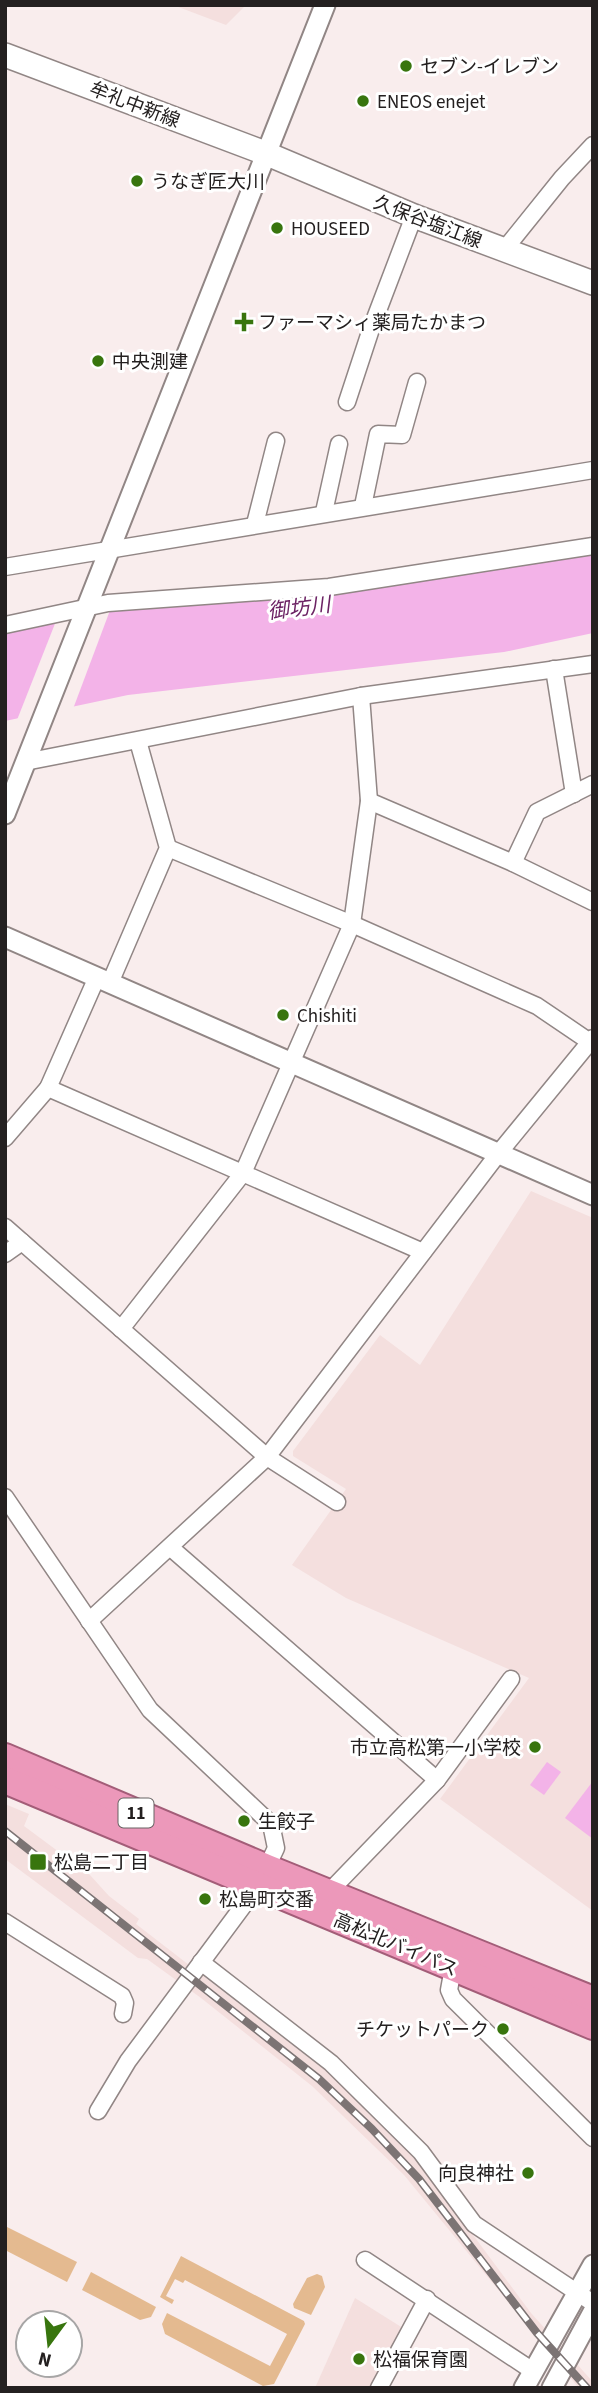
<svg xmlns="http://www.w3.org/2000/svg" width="598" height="2393" font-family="'Source Sans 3','Noto Sans JP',sans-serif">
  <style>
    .built { fill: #f4dfde }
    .green { fill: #e4ba90 }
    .water { fill: #f3b3e8 }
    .pier { fill: #f9eded }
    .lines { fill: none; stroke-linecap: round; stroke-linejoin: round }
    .minor-casing { stroke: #918685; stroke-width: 19 }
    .tertiary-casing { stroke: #918685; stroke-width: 23 }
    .secondary-casing { stroke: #918685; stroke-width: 26 }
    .trunk-casing { stroke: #a35d78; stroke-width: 30 }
    .minor { stroke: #fff; stroke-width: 16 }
    .tertiary { stroke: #fff; stroke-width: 19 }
    .secondary { stroke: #fff; stroke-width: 23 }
    .trunk { stroke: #ec98ba; stroke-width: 26 }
    .rail-casing { stroke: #7c7474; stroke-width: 8 }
    .rail { stroke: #fff; stroke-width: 5; stroke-dasharray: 16; stroke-linecap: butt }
    .poi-dot { fill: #38750e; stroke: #fff; stroke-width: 2.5 }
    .labels { text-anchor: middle; stroke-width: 6; stroke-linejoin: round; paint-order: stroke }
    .shield { fill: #fff; stroke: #666363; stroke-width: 2 }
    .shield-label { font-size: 18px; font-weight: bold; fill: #242020 }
    .poi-label { font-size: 19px; fill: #242020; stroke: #fff; text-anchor: start }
    .street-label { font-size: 19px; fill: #242020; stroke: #fff }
    .water-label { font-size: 21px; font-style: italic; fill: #6c2364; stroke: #fff }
  </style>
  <rect width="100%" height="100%" fill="#f9eded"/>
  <g class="built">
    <polygon points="173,5 246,5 226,25"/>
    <polygon points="531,1191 593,1218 593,1911 440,1799 529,1678 346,1598 292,1565 346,1489 293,1456 293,1451 380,1335 420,1365"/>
    <polygon points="5,1804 29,1814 24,1826 90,1875 109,1896 139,1919 136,1924 326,2071 388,2130 419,2162 531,2313 593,2382 593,2388 579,2388 573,2381 404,2175 312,2086 201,1998 147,1959 138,1958 5,1859"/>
    <polygon points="355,2298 406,2330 375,2388 315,2388"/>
  </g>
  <g class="green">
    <polygon points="5,2226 77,2262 67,2282 5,2250"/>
    <polygon points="181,2256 304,2321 305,2324 274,2384 263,2386 165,2334 162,2324 167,2313 270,2366 287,2334 185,2280 183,2283 175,2279 166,2296 174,2300 172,2304 160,2297"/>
    <polygon points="91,2272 156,2307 151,2317 140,2320 82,2290"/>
    <polygon points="317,2274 322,2276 325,2287 311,2315 294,2308 293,2304 307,2278"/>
  </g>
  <g class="water">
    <polygon points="593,553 593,633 504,652 128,695 5,721 5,631 112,607"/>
    <polygon points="547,1762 561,1772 544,1795 530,1785"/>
    <polygon points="593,1781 593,1839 565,1818"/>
  </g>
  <polygon class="pier" points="112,605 73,709 17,720 58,616"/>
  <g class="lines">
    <defs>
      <g id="minor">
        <polyline points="504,250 562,178 593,145"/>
        <polyline points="347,402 371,329 414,216"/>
        <polyline points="363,506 378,434 402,435 417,382"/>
        <polyline points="324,512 339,444"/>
        <polyline points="255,524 276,441"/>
        <polyline points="5,567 593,470"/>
        <polyline points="5,625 108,603 329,587 593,546"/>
        <polyline points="554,669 574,794"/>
        <polyline points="25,762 361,696 593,664"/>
        <polyline points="369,801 513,863 593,902"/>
        <polyline points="168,848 352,924 537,1006 590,1042"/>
        <polyline points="513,863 537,812 593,784"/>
        <polyline points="97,977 48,1088 423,1252"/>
        <polyline points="110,983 168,848 138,741"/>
        <polyline points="5,1138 48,1088"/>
        <polyline points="5,1227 267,1457 337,1502"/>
        <polyline points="5,1254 22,1242"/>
        <polyline points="121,1329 243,1173 352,924 369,801 361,696"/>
        <polyline points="5,1497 150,1710 271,1824 276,1848 258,1886 128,2061 98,2111"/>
        <polyline points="171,1548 437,1780 328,1893"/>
        <polyline points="89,1621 267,1457 498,1154 593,1038"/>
        <polyline points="437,1780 511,1679"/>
        <polyline points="5,1922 122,1996 125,2003 123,2014"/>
        <polyline points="201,1962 331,2063 421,2152 474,2224 593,2303"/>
        <polyline points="453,1968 449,1990 453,1999 593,2138"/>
        <polyline points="365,2260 533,2371"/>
        <polyline points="379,2388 427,2299"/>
      </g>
      <g id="tertiary">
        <polyline points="5,814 325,5"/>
        <polyline points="5,937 593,1195"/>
        <polyline points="524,2388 593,2265"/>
        <polyline points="552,2388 593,2312"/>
      </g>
      <polyline id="secondary" points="5,55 265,153 414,216 593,283"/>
      <g id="trunk">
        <polyline points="5,1757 267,1868 593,2000"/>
        <polyline points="5,1780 593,2026"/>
      </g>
    </defs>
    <use href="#minor" class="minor-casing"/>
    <use href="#tertiary" class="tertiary-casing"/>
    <use href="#secondary" class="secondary-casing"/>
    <use href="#trunk" class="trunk-casing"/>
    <use href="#minor" class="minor"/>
    <use href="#tertiary" class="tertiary"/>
    <use href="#secondary" class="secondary"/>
    <use href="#trunk" class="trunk"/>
    <defs>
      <polyline id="rail" points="5,1831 319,2079 372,2129 419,2179 537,2333 587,2388"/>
    </defs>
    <use href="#rail" class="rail-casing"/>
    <use href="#rail" class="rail"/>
  </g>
  <g class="poi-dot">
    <circle cx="406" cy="66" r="7"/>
    <circle cx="363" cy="101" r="7"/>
    <circle cx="137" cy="181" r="7"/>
    <circle cx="277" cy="228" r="7"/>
    <path d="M240.5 311.5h7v7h7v7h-7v7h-7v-7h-7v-7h7z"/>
    <circle cx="98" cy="361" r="7"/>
    <circle cx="283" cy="1015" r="7"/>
    <circle cx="535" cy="1747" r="7"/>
    <circle cx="244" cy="1821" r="7"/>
    <rect x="29" y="1853" width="18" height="18" rx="3.5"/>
    <circle cx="205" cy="1899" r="7"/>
    <circle cx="503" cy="2029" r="7"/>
    <circle cx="528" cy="2173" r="7"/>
    <circle cx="359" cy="2359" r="7"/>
  </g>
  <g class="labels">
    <rect class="shield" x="118.5" y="1798.5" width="35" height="29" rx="5"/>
    <g class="shield-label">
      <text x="136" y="1819">11</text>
    </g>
    <g class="poi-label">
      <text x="420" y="73">セブン-イレブン</text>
      <text x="377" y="108">ENEOS enejet</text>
      <text x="151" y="188">うなぎ匠大川</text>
      <text x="291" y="235">HOUSEED</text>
      <text x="258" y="329">ファーマシィ薬局たかまつ</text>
      <text x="112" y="368">中央測建</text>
      <text x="297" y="1022">Chishiti</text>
      <text x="521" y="1754" text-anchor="end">市立高松第一小学校</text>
      <text x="258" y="1828">生餃子</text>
      <text x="54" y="1869">松島二丁目</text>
      <text x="219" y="1906">松島町交番</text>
      <text x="489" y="2036" text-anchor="end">チケットパーク</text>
      <text x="514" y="2180" text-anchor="end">向良神社</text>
      <text x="373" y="2366">松福保育園</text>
    </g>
    <g class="street-label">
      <text transform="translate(135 104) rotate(21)" y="7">牟礼中新線</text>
      <text transform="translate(428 221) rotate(21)" y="7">久保谷塩江線</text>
      <text transform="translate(396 1944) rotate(23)" y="7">高松北バイパス</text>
    </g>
    <g class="water-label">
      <text transform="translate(299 608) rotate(-7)" y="7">御坊川</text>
    </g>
  </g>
  <rect width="598" height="2393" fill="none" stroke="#242020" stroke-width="14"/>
  <g transform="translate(49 2344) rotate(195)"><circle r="33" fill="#ffffff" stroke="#a7a6a6" stroke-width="2"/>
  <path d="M0-5L12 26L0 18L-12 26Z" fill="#38750e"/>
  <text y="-10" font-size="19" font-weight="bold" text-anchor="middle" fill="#242020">N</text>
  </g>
</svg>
